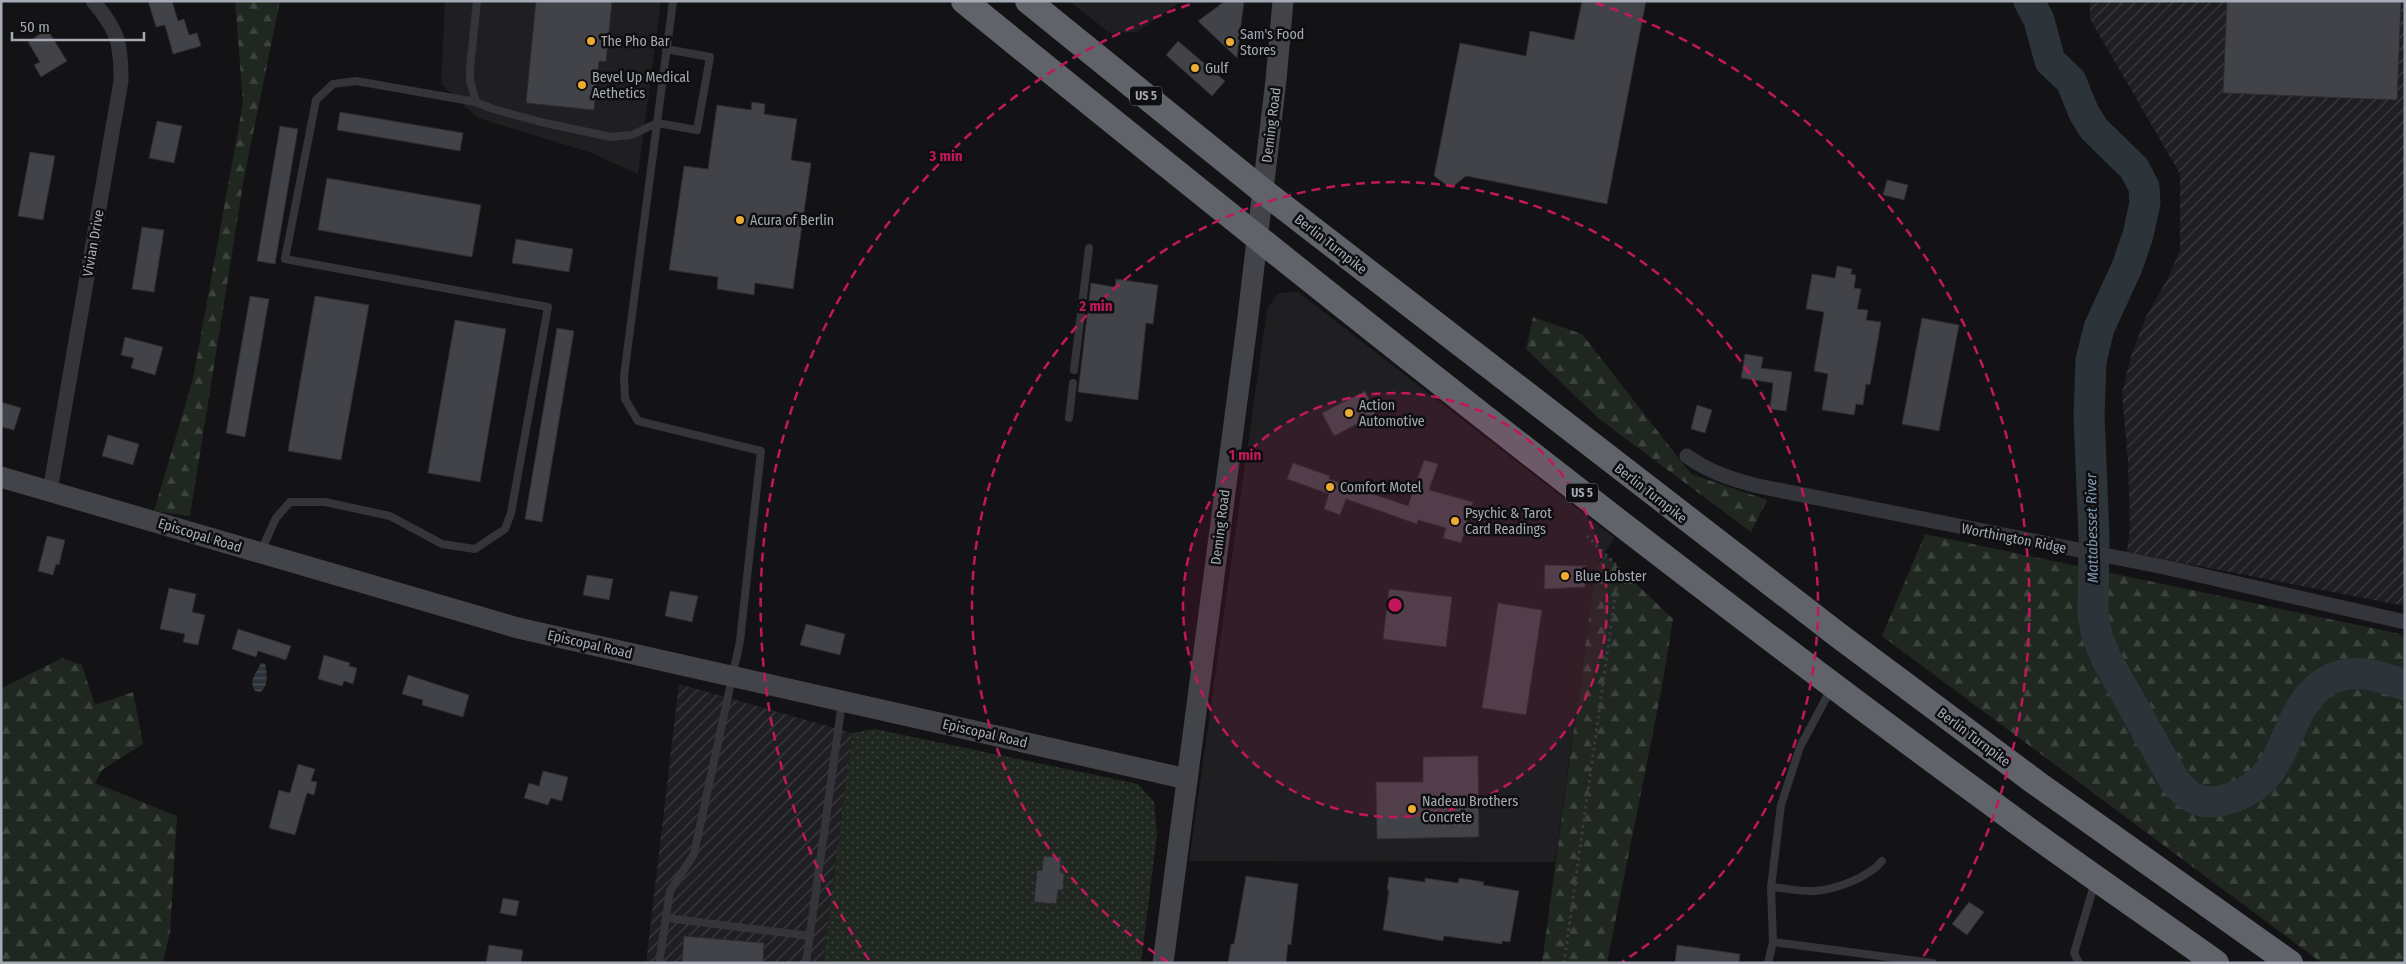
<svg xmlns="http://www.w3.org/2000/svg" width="2406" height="964" font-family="'Fira Sans Condensed',sans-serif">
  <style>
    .built { fill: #1f1f22 }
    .industrial { fill: url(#industrial-furrows) }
    .grass { fill: url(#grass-dots) }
    .forest { fill: url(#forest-firs) }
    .water { fill: url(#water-rules) }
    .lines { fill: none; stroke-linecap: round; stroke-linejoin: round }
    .river { stroke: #2c343a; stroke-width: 31 }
    .building { fill: #424348; stroke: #2d2d31 }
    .path { stroke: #3a3c41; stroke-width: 3; stroke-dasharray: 2.5 4; stroke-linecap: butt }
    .lane { stroke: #34353a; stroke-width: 8 }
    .street { stroke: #34353a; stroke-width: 15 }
    .secondary { stroke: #424449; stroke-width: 21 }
    .highway { stroke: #60636a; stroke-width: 26 }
    .ring { fill: none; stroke: #c2185b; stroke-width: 2.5; stroke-dasharray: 9 6 }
    .poi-dot { fill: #ecab33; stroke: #0e0e10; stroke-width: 2 }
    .labels { text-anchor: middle; stroke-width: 5; stroke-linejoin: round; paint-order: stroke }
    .shield { fill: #0e0e10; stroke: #787b84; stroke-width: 1 }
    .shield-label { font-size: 12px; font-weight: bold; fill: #a5aab5 }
    .poi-label { font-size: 14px; fill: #a5aab5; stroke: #0e0e10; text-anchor: start }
    .street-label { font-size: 14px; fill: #a5aab5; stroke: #0e0e10 }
    .water-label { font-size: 15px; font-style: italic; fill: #7d98af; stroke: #0e0e10 }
    .centre { fill: #c2185b; stroke: #0e0e10; stroke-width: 2.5 }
    .ring-label { font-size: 15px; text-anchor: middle; font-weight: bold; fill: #c2185b; stroke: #0e0e10; stroke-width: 5; stroke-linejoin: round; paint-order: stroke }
  </style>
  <defs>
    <pattern id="industrial-furrows" width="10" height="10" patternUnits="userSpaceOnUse" patternTransform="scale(1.25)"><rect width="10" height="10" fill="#1f1f22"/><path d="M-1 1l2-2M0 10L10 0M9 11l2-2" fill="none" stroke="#3d3d40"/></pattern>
    <pattern id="grass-dots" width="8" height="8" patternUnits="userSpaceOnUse" patternTransform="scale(1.25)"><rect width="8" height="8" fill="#1f2720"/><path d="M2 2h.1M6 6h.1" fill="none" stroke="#3d443e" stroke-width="1.8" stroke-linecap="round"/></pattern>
    <pattern id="forest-firs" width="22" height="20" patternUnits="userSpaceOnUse" patternTransform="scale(1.25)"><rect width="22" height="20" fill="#1f2720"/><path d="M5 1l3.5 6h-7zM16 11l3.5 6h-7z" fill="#3d443e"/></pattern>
    <pattern id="water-rules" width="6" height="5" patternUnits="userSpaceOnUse" patternTransform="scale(1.25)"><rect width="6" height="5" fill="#2c343a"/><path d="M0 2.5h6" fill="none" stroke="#484f54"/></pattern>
  </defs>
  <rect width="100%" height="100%" fill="#131315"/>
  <g class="built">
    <polygon points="445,1 661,1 638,174 589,152 478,118 441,84"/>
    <polygon points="1069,1 1182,1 1137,32 1110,33"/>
    <polygon points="1298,292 1615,538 1596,566 1555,862 1189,861 1267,310 1278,293"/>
  </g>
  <g class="industrial">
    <polygon points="2090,1 2405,1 2405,606 2127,552 2130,528 2128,461 2122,393 2131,356 2145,319 2169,276 2180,250 2180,174 2090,19"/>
    <polygon points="679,684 852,733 823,963 646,963"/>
  </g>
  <polygon class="grass" points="875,729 1138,784 1154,802 1157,834 1141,963 823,963 852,733"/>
  <g class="forest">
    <polygon points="235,1 280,1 244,178 190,516 154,511 193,379 243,103"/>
    <polygon points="1533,317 1582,334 1691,474 1767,500 1751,532 1598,418 1526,349"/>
    <polygon points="1925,534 2396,633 2405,637 2405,963 2322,963 1882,636"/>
    <polygon points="1606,555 1673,619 1662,687 1607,963 1542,963 1596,566"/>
    <polygon points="62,658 82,665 95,705 133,692 143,744 102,770 95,783 177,816 170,932 163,963 1,963 1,686 4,687"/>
  </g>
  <path class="water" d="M 261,663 L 265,664 C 267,672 269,687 260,692 L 255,691 C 248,679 257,673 261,663 Z"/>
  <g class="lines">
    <path class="river" d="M 2029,1 L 2039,20 L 2050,61 L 2071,81 L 2084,113 L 2094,129 L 2134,168 L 2144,187 L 2145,203 L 2138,235 L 2127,267 L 2099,328 L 2091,361 L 2089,415 L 2094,537 L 2093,614 L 2097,636 L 2106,658 L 2174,780 C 2186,796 2199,805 2219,801 C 2295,786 2276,716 2324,683 C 2350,666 2378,675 2405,685"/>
  </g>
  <g class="building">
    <polygon points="148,1 172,1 178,21 184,19 189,35 197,33 201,46 173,54 165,25 156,27"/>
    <polygon points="536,1 612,1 606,62 599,61 594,110 526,103"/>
    <polygon points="1225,1 1244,1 1237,58 1198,21"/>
    <polygon points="1582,1 1646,1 1607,204 1466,176 1451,188 1434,176 1460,43 1526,56 1530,31 1574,40"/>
    <polygon points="2227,1 2401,1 2397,100 2223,93"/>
    <polygon points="47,29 67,61 41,77 34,65 40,62 28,42"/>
    <polygon points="1178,41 1225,81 1212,96 1166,55"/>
    <polygon points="752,102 765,104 764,114 797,119 791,160 811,163 793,289 755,283 754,295 717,289 718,277 669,270 684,166 708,169 717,105 751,110"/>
    <polygon points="340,112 463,133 460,151 337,130"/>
    <polygon points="157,121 182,126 174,163 149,158"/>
    <polygon points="280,126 298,129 275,264 257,261"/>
    <polygon points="30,152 55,156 43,220 18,216"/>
    <polygon points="327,178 481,205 472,257 318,230"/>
    <polygon points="1887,180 1908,185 1904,200 1883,195"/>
    <polygon points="142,227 164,230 154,292 132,289"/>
    <polygon points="516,239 573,249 569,272 512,263"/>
    <polygon points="1837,266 1852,269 1851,274 1856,275 1854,288 1861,289 1857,309 1868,310 1866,320 1881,322 1870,385 1866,384 1863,405 1856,404 1854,415 1822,410 1828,374 1814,371 1824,312 1806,309 1812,274 1835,278"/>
    <polygon points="1116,279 1158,285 1153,324 1146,323 1138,400 1078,392 1091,283 1115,287"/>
    <polygon points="250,296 269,299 245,437 226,433"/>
    <polygon points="315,296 369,305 341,460 288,451"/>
    <polygon points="1922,318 1959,325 1939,431 1902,424"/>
    <polygon points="455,320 506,329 480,482 428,473"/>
    <polygon points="557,328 574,331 542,522 525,519"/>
    <polygon points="125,337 163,347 155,375 131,368 134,358 121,355"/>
    <polygon points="1745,354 1763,357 1761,368 1792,372 1786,411 1770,409 1773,383 1741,378"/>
    <polygon points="1365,391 1376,414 1334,436 1322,413"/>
    <polygon points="1,402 21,408 14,430 1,427"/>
    <polygon points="1697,405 1712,410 1705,433 1691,429"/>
    <polygon points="108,435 139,444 133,465 102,456"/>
    <polygon points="1424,460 1438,464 1429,490 1473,502 1461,543 1443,538 1446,528 1418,520 1417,524 1346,499 1340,515 1324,509 1329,494 1287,479 1293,463 1330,476 1329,479 1408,506"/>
    <polygon points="47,536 65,540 59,565 56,564 53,575 38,571"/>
    <polygon points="1545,565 1586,566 1585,587 1544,589"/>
    <polygon points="587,575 613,579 609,600 583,595"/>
    <polygon points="169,588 196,594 192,612 205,615 198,645 183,642 185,634 160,629"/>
    <polygon points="1389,589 1452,597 1446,647 1383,639"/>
    <polygon points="670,591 698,596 692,622 665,616"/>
    <polygon points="1498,603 1542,610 1526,715 1482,708"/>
    <polygon points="806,624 845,634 840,655 800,645"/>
    <polygon points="238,629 291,646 286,660 258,651 256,657 232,649"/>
    <polygon points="324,655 350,663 349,666 357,668 353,684 344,681 342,686 318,679"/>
    <polygon points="408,675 469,695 463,717 422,705 423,700 402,694"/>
    <polygon points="1478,756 1479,837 1377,839 1376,782 1423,782 1423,757"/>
    <polygon points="298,764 315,769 311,781 317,782 314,795 307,793 295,835 269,828 279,790 290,793"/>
    <polygon points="543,771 568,777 562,801 551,798 548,805 524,798 529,783 539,786"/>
    <polygon points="1044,856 1061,857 1060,872 1064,873 1063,890 1058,890 1056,904 1034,902 1037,870 1042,871"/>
    <polygon points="1246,876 1298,884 1291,945 1288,944 1286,963 1228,963 1231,944 1234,944"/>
    <polygon points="1389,877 1425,882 1425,878 1458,883 1459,878 1484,882 1483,885 1519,891 1510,942 1502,941 1502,944 1444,936 1443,941 1383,930 1389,890 1387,890"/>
    <polygon points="503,898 519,901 516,916 500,913"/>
    <polygon points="1969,902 1984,912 1967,935 1952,924"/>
    <polygon points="684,936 764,943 763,963 682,963"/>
    <polygon points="489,945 523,950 521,963 486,963"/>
    <polygon points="1677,945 1740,954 1739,963 1675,963"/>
  </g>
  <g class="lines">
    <polyline class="path" points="1564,963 1619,568 1587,536"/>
    <g class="lane">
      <polyline points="477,1 470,68 470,80 476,102 493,109 545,123 611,137 632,135 657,123 697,130 710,57 666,49"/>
      <polyline points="1074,370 1089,248"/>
      <polyline points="1069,418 1073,383"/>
      <polyline points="261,551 276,518 290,502 325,502 390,516 442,544 475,549 505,529 511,513 548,307 285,259 316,100 333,84 356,81 476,102"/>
      <path d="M 1882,861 C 1868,878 1836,889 1815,891 C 1801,892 1785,888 1771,887 L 1773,942 L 1933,963"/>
      <polyline points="1771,887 1781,805 1800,747 1831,689"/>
      <polyline points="666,918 810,936"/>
      <polyline points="659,963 670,891 694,854 740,641 761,451 638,421 625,399 624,376 673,1"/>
      <polyline points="806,963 842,702"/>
      <polyline points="1768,963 1773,942"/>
      <polyline points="2079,963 2074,953 2095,882"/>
    </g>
    <g class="street">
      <path d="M 1687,456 C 1709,472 1731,479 1758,486 L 2164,567 L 2405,622"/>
      <path d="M 50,491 L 121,81 C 121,42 118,31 93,1"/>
    </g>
    <g class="secondary">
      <polyline points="1,477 518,628 1187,779"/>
      <polyline points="1163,963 1247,325 1276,80 1283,1"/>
    </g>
    <g class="highway">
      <path d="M 964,1 C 1307,279 1652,555 2009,816 C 2077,866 2147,914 2216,963"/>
      <polyline points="1028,1 1263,191 1838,635 2035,782 2290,963"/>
    </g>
  </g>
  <circle cx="1395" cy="605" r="212" fill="#c2185b" fill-opacity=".12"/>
  <g class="ring">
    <circle cx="1395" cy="605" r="212"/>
    <path d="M1168 962A423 423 0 1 1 1622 962"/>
    <path d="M869 960A635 635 0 0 1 1194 3M1596 3A635 635 0 0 1 1921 960"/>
  </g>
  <g class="poi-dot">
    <circle cx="591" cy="41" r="5"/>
    <circle cx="1230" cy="42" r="5"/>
    <circle cx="1195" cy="68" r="5"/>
    <circle cx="582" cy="85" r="5"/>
    <circle cx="740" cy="220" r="5"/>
    <circle cx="1349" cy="413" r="5"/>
    <circle cx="1330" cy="487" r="5"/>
    <circle cx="1455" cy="521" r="5"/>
    <circle cx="1565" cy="576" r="5"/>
    <circle cx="1412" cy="809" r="5"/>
  </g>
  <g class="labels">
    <g class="shield">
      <rect x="1130" y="86.5" width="32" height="19" rx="4"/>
      <rect x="1566" y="483.5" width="32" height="19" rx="4"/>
    </g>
    <g class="shield-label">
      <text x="1146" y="100">US 5</text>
      <text x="1582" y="497">US 5</text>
    </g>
    <g class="poi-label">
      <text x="1240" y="39">Sam's Food<tspan x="1240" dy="16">Stores</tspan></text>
      <text x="601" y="46">The Pho Bar</text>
      <text x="1205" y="73">Gulf</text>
      <text x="592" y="82">Bevel Up Medical<tspan x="592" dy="16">Aethetics</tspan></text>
      <text x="750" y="225">Acura of Berlin</text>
      <text x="1359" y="410">Action<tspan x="1359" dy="16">Automotive</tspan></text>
      <text x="1340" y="492">Comfort Motel</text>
      <text x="1465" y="518">Psychic &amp; Tarot<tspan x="1465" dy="16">Card Readings</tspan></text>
      <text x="1575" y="581">Blue Lobster</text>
      <text x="1422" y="806">Nadeau Brothers<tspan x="1422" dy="16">Concrete</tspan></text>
    </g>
    <g class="street-label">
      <text transform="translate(1271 125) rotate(-83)" y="5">Deming Road</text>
      <text transform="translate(93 243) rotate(-80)" y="5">Vivian Drive</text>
      <text transform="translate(1331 244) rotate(38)" y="5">Berlin Turnpike</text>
      <text transform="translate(1651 493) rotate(38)" y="5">Berlin Turnpike</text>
      <text transform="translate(1220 527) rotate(-83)" y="5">Deming Road</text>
      <text transform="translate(200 535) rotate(17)" y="5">Episcopal Road</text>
      <text transform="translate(2014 538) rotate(11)" y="5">Worthington Ridge</text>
      <text transform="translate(590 644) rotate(13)" y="5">Episcopal Road</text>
      <text transform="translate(985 733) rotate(13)" y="5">Episcopal Road</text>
      <text transform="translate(1974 737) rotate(37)" y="5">Berlin Turnpike</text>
    </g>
    <g class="water-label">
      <text transform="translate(2092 528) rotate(-91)" y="5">Mattabesset River</text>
    </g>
  </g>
  <circle cx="1395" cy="605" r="8" class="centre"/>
  <g class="ring-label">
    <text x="946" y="161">3 min</text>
    <text x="1096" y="311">2 min</text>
    <text x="1245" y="460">1 min</text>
  </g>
  <rect width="2406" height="964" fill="none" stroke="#a5aab5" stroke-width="5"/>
  <path d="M12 32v8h132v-8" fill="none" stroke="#a5aab5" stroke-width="2.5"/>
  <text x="20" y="32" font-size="15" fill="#a5aab5" stroke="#0e0e10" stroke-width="4" paint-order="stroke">50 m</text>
</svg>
